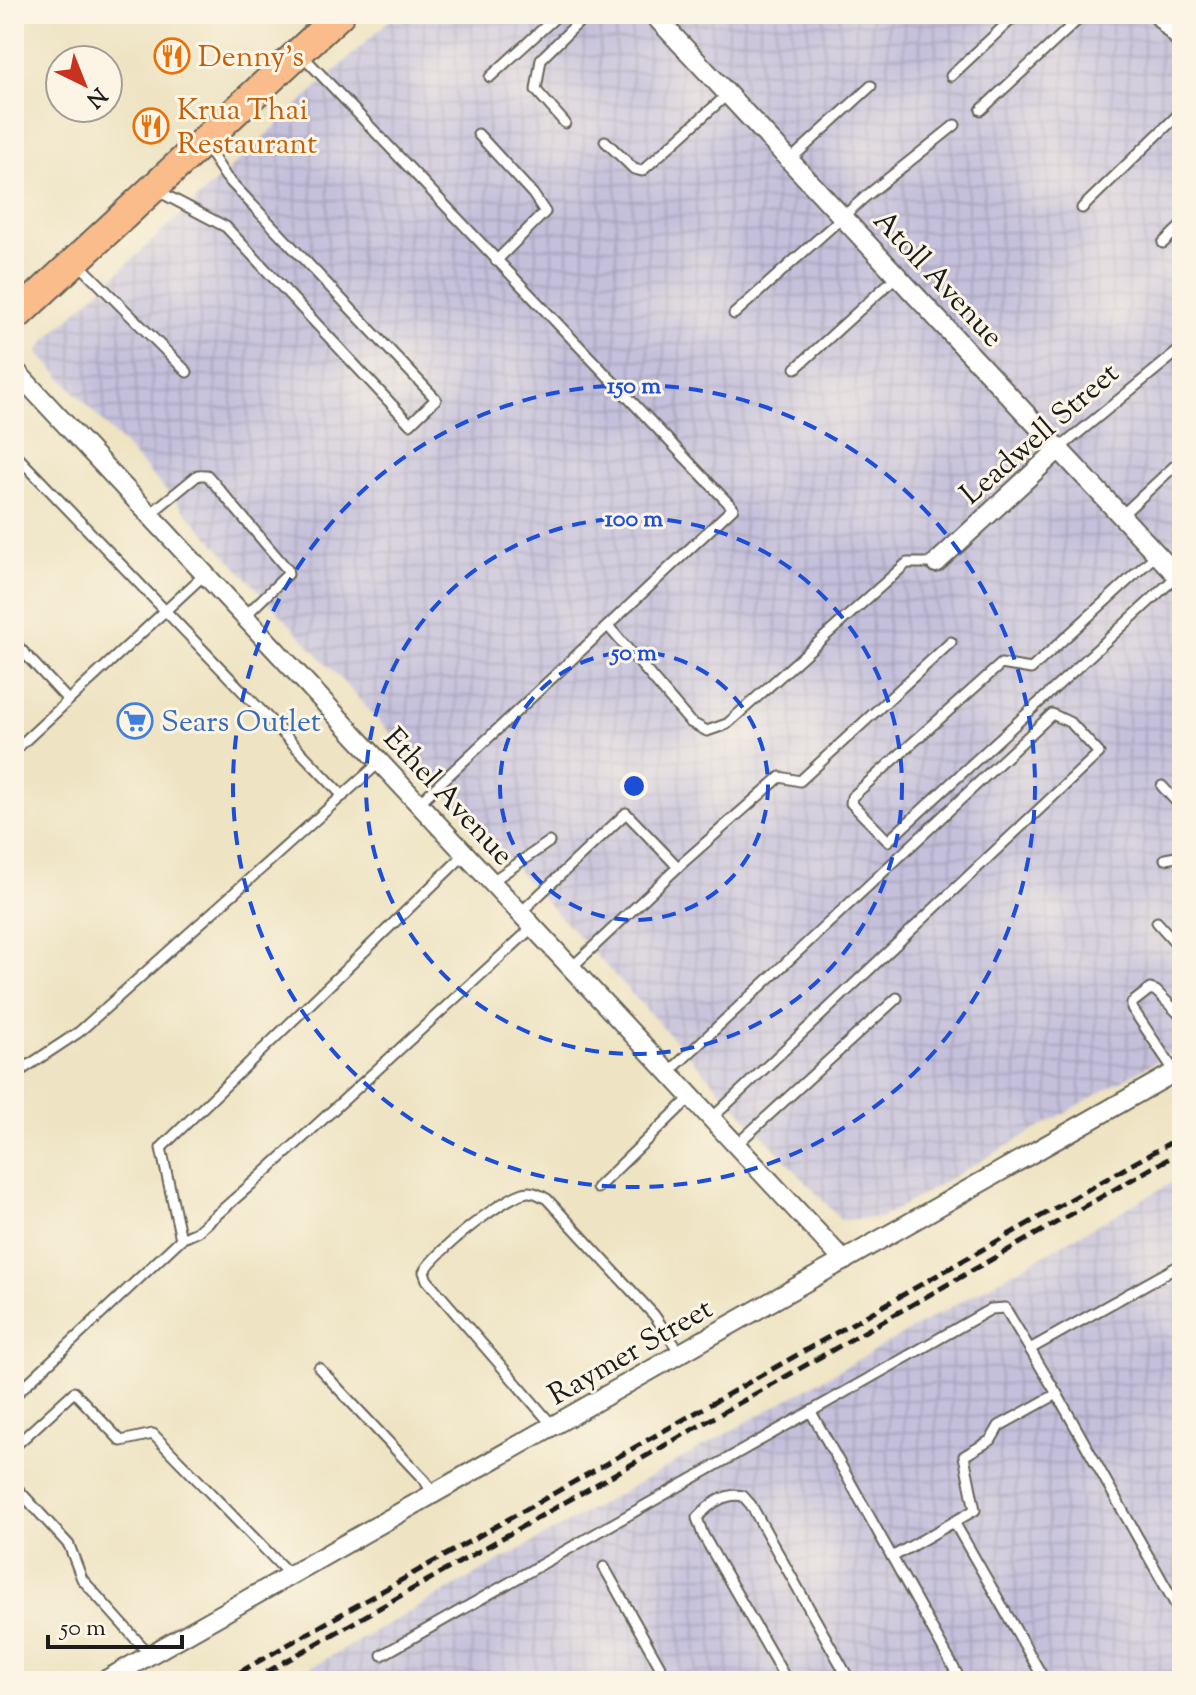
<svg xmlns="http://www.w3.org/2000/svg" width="1196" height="1695" font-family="'Sorts Mill Goudy',serif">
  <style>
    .industrial { fill: url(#industrial-grid) }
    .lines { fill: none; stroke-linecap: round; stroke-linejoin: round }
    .lane-casing { stroke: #666256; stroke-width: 13 }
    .street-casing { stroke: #666256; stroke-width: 22 }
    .primary-casing { stroke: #666256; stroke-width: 32 }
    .lane { stroke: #fff; stroke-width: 9 }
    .street { stroke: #fff; stroke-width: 18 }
    .primary { stroke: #fabc8b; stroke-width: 28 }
    .rail { stroke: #1c1c1c; stroke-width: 5; stroke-dasharray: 12 6; stroke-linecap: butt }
    .ring { fill: none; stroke: #1d4ed8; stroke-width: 4; stroke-dasharray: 14 10 }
    .labels { text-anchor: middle; stroke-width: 6; stroke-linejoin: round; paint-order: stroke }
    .food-label { font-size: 30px; fill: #c56008; stroke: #fcf5e5; text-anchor: start }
    .street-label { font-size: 30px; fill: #1c1c1c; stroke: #fcf5e5 }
    .shop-label { font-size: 30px; fill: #366cbe; stroke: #fcf5e5; text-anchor: start }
    .centre { fill: #1d4ed8; stroke: #fcf5e5; stroke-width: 4 }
    .ring-label { font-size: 24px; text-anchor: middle; font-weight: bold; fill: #1d4ed8; stroke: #fcf5e5; stroke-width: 6; stroke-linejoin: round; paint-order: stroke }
  </style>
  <defs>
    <pattern id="industrial-grid" width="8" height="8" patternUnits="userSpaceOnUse" patternTransform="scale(2)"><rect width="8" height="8" fill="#c4c0db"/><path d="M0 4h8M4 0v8" fill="none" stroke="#a8a4bb"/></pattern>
  </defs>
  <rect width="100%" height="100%" fill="#fcf5e5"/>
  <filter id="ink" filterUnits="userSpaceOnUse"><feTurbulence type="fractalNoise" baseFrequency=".0125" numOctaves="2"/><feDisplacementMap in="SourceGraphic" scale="16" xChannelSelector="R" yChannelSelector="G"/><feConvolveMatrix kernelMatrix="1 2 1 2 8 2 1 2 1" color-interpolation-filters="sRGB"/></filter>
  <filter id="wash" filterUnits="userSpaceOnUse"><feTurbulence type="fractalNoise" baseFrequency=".006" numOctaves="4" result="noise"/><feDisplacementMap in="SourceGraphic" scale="32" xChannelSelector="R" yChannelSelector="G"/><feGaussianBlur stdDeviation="1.8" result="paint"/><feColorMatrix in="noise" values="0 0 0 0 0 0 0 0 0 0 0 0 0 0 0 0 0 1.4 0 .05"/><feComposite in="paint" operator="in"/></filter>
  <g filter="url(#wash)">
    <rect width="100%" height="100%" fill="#eee3c2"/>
    <g class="industrial">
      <polygon points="396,14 1182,14 1182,1046 881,1218 841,1220 38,352 49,337"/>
      <polygon points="1182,1177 1182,1673 1168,1681 287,1681"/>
    </g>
  </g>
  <g filter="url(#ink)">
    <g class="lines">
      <defs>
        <g id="lane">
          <polyline points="303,56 733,508 418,804"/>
          <polyline points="951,76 1017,14"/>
          <polyline points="490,77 559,14"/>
          <polyline points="981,110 1084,14"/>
          <polyline points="565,123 536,90 541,59 587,14"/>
          <polyline points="478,134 533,194 545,212 496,261"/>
          <polyline points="605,141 634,169 642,171 728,94"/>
          <polyline points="790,160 871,86"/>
          <polyline points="156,190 226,227 410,424 436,399 226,177 205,145"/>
          <polyline points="1082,208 1182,111"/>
          <polyline points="1163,243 1182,225"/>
          <polyline points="78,263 187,372"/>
          <polyline points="734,314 865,197 955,125"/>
          <polyline points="796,368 898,275"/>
          <polyline points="1060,448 1182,348"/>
          <polyline points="14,453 343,796"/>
          <polyline points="149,515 198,475 207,475 287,569 288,574 244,617"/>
          <polyline points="1122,515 1182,459"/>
          <polyline points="1157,554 1031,669 1001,664 852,797 851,803 888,841 1177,576"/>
          <polyline points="608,626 690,722 707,731 727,724 907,563 936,563"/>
          <polyline points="14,642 68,700"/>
          <polyline points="14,751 205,574"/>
          <polyline points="1162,786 1182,808"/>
          <polyline points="1165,859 1182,856"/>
          <polyline points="491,882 549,842"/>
          <polyline points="520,913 626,813 678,867 780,777 800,781 951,642"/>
          <polyline points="1157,922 1182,950"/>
          <polyline points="571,968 678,867"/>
          <polyline points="1175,1072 1132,1008 1132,1003 1150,989 1156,991 1182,1017"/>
          <polyline points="668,1073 1052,714 1071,723 1099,753 711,1119"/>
          <polyline points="14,1075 79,1032 380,762"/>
          <polyline points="736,1145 897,998"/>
          <polyline points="597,1188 691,1097"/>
          <polyline points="181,1239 197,1232 263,1174 533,927"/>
          <polyline points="1030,1349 1182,1264"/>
          <polyline points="319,1368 425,1481 433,1494"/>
          <polyline points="14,1396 181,1239 161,1148 465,854"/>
          <polyline points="811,1412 892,1557"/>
          <path d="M 553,1426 L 427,1280 L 424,1272 C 432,1254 509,1192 529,1192 C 535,1192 542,1196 547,1199 L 654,1315 L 681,1354"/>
          <polyline points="14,1447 74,1392 121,1441 153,1434 290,1575"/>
          <polyline points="14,1485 69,1545 82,1579 150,1655"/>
          <polyline points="954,1522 1045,1681"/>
          <polyline points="604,1567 668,1681"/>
          <polyline points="382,1655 991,1309 1005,1308 1057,1394 1182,1616"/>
          <path d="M 787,1681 L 703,1535 L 697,1518 C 708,1505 726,1492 743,1496 L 751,1505 L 850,1681"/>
          <polyline points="961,1681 892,1557 975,1510 964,1456 991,1440 999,1426 1057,1394"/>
        </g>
        <g id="street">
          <polyline points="653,14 1182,581"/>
          <polyline points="1157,14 1182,41"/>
          <polyline points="14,369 844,1261"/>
          <polyline points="936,563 1060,448"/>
          <polyline points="104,1681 1182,1068"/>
        </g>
        <polyline id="primary" points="14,318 340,14"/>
      </defs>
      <use href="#lane" class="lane-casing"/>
      <use href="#street" class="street-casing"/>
      <use href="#primary" class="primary-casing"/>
      <use href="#lane" class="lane"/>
      <use href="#street" class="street"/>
      <use href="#primary" class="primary"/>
      <g class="rail">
        <polyline points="224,1681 1182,1136"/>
        <polyline points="251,1681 1182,1151"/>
      </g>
    </g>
  </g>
  <g class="ring">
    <circle cx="634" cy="786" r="134"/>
    <circle cx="634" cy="786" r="268"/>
    <circle cx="634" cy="786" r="401"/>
  </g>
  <defs>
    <symbol id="restaurant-ring" viewBox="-11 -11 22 22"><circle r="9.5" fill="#fcf5e5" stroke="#e8710a" stroke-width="1.5"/><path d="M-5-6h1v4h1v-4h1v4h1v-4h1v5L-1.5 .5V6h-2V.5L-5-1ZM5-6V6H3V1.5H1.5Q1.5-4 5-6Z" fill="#e8710a"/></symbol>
    <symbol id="supermarket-ring" viewBox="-11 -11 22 22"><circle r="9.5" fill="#fcf5e5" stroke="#3f7fe0" stroke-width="1.5"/><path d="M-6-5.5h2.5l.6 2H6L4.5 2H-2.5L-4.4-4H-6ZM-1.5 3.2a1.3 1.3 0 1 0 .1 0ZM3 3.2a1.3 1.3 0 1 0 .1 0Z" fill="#3f7fe0"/></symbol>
  </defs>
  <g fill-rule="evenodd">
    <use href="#restaurant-ring" x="152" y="36" width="40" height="40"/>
    <use href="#restaurant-ring" x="131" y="106" width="40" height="40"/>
    <use href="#supermarket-ring" x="115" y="701" width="40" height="40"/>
  </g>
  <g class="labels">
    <g class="food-label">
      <text x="198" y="66">Denny's</text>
      <text x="177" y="119">Krua Thai<tspan x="177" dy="34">Restaurant</tspan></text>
    </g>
    <g class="street-label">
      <text transform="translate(939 278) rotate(47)" y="10">Atoll Avenue</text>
      <text transform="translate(1039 433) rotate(-41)" y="10">Leadwell Street</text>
      <text transform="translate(449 796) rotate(47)" y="10">Ethel Avenue</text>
      <text transform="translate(630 1351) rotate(-30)" y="10">Raymer Street</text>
    </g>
    <g class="shop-label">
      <text x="161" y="731">Sears Outlet</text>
    </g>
  </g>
  <circle cx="634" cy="786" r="12" class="centre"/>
  <g class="ring-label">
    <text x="634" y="393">150 m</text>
    <text x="634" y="526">100 m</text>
    <text x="634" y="660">50 m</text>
  </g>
  <rect width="1196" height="1695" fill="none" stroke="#fcf5e5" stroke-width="48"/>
  <g transform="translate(84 84) rotate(137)"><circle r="38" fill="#fcf5e5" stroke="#a29e95" stroke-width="2"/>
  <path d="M0-6L14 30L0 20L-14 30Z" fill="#c8321e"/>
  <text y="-12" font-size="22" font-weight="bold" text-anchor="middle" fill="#1c1c1c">N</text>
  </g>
  <path d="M48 1635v12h134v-12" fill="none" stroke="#1c1c1c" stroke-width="4"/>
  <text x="60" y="1635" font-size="24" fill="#1c1c1c" stroke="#fcf5e5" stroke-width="6" paint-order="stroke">50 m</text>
</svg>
